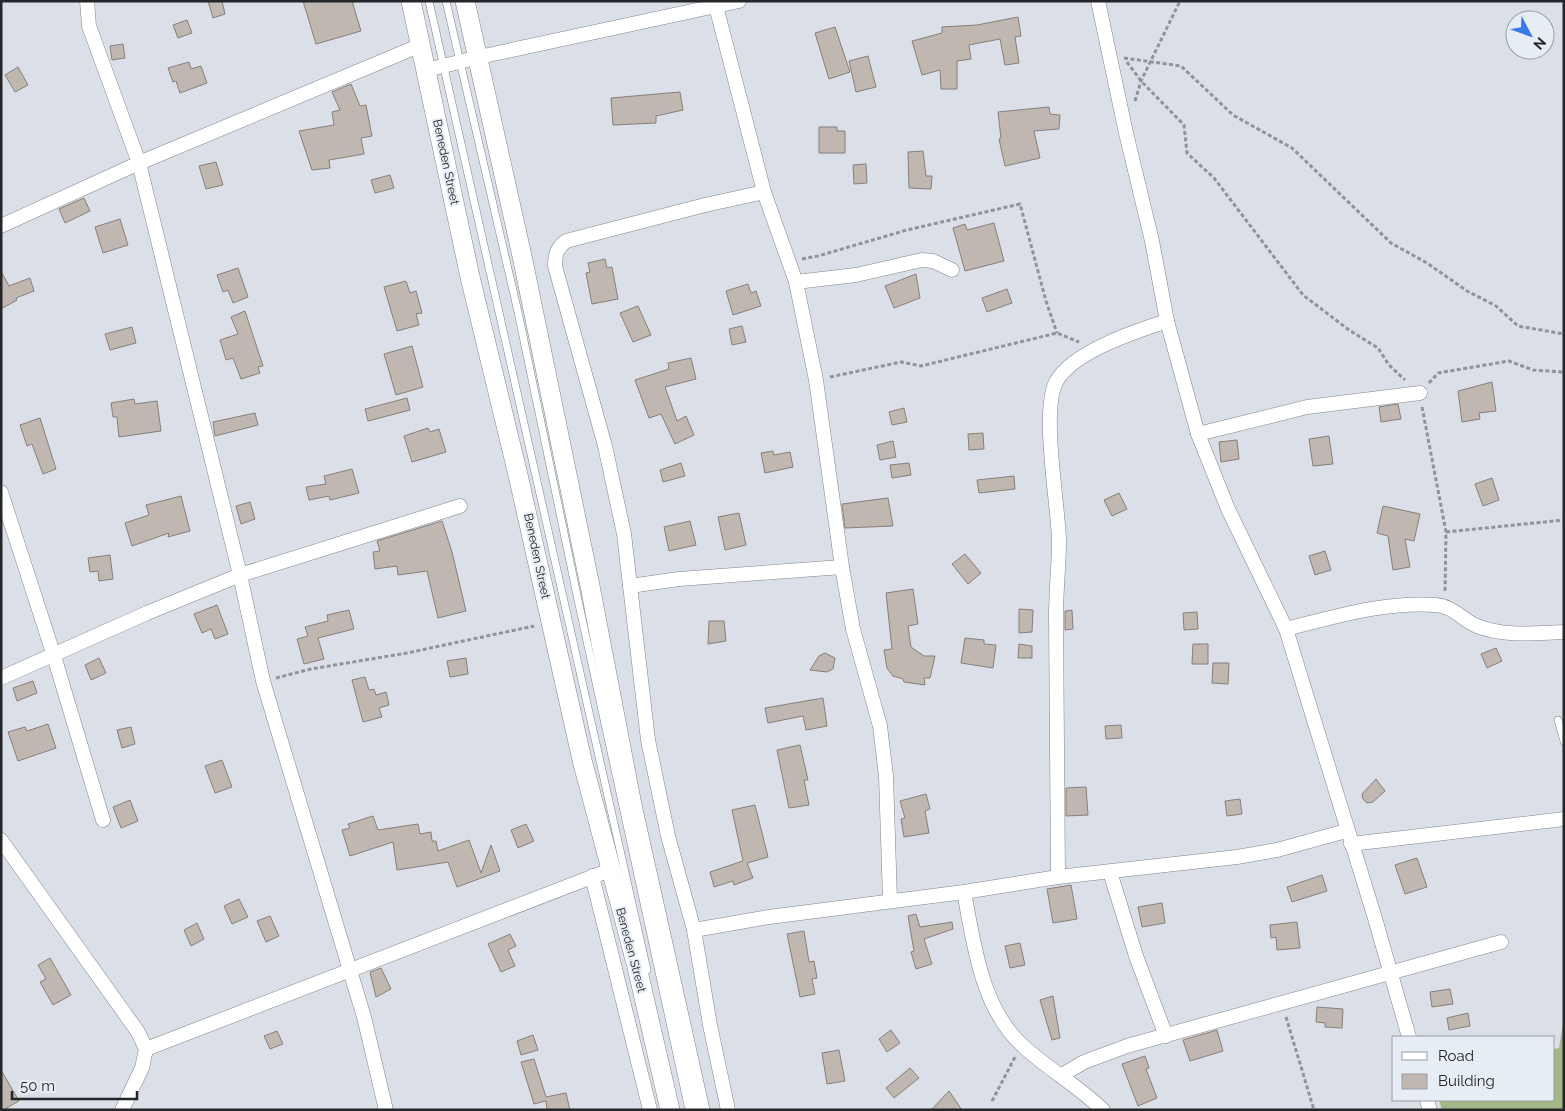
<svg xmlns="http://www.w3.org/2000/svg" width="1565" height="1111" font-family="Raleway,sans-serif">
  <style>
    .green { fill: #a2b784 }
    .building { fill: #c0b7b1; stroke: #887f7a }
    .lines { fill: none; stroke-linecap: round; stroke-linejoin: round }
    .service-casing { stroke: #80858c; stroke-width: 8 }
    .minor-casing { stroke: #80858c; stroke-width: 15 }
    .secondary-casing { stroke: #80858c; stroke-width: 20 }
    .path { stroke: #90939a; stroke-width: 3; stroke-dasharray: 4 2.5; stroke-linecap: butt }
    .service { stroke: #fff; stroke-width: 7 }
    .minor { stroke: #fff; stroke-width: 14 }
    .secondary { stroke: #fff; stroke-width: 19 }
    .labels { text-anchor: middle; stroke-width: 4; stroke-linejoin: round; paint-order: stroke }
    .street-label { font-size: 12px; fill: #242629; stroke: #e7edf5 }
  </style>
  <rect width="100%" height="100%" fill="#dadfe8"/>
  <polygon class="green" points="1564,1018 1564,1110 1442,1110 1439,1100 1554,1100 1554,1049 1559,1048"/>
  <g class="building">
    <polygon points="208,1 222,1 225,14 213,18"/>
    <polygon points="303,1 352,1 361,31 316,44"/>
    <polygon points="1018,17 1021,36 1015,37 1019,63 1005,65 1000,39 969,45 971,59 957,61 957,89 941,89 940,70 922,75 912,41 942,33 942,27 977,25"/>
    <polygon points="187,20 192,33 178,38 173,25"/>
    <polygon points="835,27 850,72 829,79 815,33"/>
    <polygon points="123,44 125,58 112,60 110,46"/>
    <polygon points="868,56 876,87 856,92 849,61"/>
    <polygon points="189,62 191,69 201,66 207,83 180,93 176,81 173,82 168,68"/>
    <polygon points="18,67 28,85 15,92 5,75"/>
    <polygon points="351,84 360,106 366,105 372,136 361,138 364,154 329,160 330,168 312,170 299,131 334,125 332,112 340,110 332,92"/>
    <polygon points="680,92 683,110 656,116 656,123 613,125 611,98"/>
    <polygon points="1049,107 1050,114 1060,115 1059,129 1034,131 1040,158 1005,166 999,139 1001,138 998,112"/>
    <polygon points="819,127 837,127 837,131 845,131 845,153 819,153"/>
    <polygon points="923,151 926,176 932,176 931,189 909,188 908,152"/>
    <polygon points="216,162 223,185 206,189 199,166"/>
    <polygon points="866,164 867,183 854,184 853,165"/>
    <polygon points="390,175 394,188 375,193 371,180"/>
    <polygon points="84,198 90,211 65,223 59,209"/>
    <polygon points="120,219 128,245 103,253 95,227"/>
    <polygon points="994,223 1004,261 965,271 953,228 965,224 967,230"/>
    <polygon points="605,259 607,268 612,267 618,299 592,304 586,273 590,272 588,263"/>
    <polygon points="238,268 248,297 233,303 228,290 223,292 217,275"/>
    <polygon points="1,271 9,286 30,278 34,291 16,298 17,300 1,309"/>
    <polygon points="916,274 920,298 894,308 885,286"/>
    <polygon points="406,281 410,293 416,291 422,313 416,314 419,325 397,331 384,287"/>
    <polygon points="748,284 751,293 756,291 761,306 733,315 726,291"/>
    <polygon points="1007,289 1012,303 987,312 982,298"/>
    <polygon points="638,306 651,335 633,342 620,313"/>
    <polygon points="245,311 263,366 258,367 260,373 241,379 233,358 226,360 220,340 238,334 231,317"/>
    <polygon points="742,326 746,342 732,345 729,329"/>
    <polygon points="132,327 136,343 110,350 105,334"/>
    <polygon points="412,346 423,387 396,395 384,354"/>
    <polygon points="691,358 696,379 665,387 677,421 686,416 694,435 675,444 661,414 649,418 635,380 669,369 668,363"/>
    <polygon points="1492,382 1496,411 1479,413 1480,419 1462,422 1458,391"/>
    <polygon points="407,398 410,410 368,421 365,409"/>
    <polygon points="134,399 135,404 157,401 161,431 119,437 117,417 113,417 111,403"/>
    <polygon points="1398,404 1401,419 1381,422 1379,407"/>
    <polygon points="904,408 907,422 892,425 889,412"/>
    <polygon points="255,413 258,425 215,436 213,422"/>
    <polygon points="40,418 56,469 43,474 32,444 27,446 20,425"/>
    <polygon points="428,428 430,432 439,429 446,452 412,462 404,436"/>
    <polygon points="983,433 984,449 969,450 968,434"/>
    <polygon points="1329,436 1333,464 1313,466 1309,439"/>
    <polygon points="1237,440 1239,459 1221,462 1219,442"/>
    <polygon points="893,441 896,457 880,460 877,445"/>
    <polygon points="773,451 774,455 790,452 793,467 765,473 761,453"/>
    <polygon points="681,463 685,476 663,482 660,470"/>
    <polygon points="909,463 911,475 892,478 890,465"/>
    <polygon points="352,469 359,493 330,500 329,496 309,500 306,487 326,484 324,476"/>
    <polygon points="1014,476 1015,489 979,493 977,480"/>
    <polygon points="1492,478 1499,500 1483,506 1475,484"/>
    <polygon points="1119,493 1127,509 1112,516 1104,500"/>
    <polygon points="181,496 190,531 168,537 169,533 132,546 125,523 149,515 146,505"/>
    <polygon points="888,498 893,526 845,528 842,504"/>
    <polygon points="250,502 255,519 241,524 236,506"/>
    <polygon points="1383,506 1420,514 1414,541 1405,539 1410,567 1393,570 1388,536 1377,533"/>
    <polygon points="739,513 746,545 725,550 718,517"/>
    <polygon points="442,521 452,552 466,611 438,618 427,571 398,575 397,566 375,569 373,552 380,551 377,541"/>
    <polygon points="690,521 696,545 669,551 664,527"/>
    <polygon points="1325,551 1331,570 1315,575 1309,556"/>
    <polygon points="965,554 981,573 968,584 952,564"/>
    <polygon points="110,555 113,579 99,581 98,571 90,572 88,558"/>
    <polygon points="913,589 918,624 908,626 911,647 924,656 935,656 930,678 924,678 925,685 904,682 903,679 893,676 887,668 884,650 892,649 886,593"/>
    <polygon points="217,605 228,634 215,639 211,629 202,633 194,614"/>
    <polygon points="1019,609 1033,610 1032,632 1019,633"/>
    <polygon points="349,610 354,629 318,638 324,659 304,664 297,639 308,636 305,627 328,621 327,615"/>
    <polygon points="1072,610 1073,629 1065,630 1065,611"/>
    <polygon points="1197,612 1198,629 1184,630 1183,613"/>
    <polygon points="709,621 724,621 726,641 708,644"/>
    <polygon points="965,638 984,640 984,644 996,645 993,668 961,663"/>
    <polygon points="1019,644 1032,646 1032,658 1018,658"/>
    <polygon points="1193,644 1208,644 1208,664 1192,664"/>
    <polygon points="1496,648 1502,661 1487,668 1481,654"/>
    <polygon points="825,653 835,658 833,669 827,672 810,670 819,656"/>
    <polygon points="99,658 106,673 91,680 85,665"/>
    <polygon points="466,658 468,674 450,677 447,661"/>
    <polygon points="1213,663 1229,663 1228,684 1212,683"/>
    <polygon points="365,677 369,690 374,689 376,695 386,692 389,705 379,708 382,717 363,722 352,680"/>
    <polygon points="33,681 37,693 17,701 13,688"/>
    <polygon points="823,698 827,726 806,730 803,716 768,723 765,708"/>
    <polygon points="48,724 56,748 18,761 8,732 25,727 27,731"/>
    <polygon points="1121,725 1122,738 1106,739 1105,726"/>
    <polygon points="131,727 135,744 122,748 117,730"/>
    <polygon points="800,745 808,780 804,780 809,805 789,808 777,750"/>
    <polygon points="222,760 232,787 215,793 205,766"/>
    <polygon points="1376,779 1385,791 1373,802 1367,803 1363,799 1362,794"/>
    <polygon points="1086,787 1088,815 1066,816 1066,788"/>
    <polygon points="926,794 930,809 925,811 929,833 904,837 901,819 905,818 900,801"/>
    <polygon points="1240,799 1242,814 1227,816 1225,801"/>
    <polygon points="130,800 138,821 121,828 113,807"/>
    <polygon points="755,805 768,857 747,863 753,878 734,885 733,881 714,887 710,872 743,861 732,810"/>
    <polygon points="373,816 378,830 418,824 420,834 431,832 432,841 436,841 438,851 469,840 481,873 491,845 500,871 457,887 448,862 397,870 393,842 350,856 342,830 350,828 348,824"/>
    <polygon points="526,824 534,841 518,848 511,830"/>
    <polygon points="1417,858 1427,887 1405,894 1395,865"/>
    <polygon points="1322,875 1327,891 1292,902 1287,887"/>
    <polygon points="1071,885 1077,919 1053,923 1047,889"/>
    <polygon points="239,899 248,917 232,924 224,906"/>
    <polygon points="1162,903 1165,923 1142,927 1138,907"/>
    <polygon points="916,914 920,927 952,922 953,929 924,939 932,964 916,969 911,952 914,951 908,916"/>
    <polygon points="270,916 279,936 266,942 257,921"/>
    <polygon points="1297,922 1300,948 1277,950 1276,937 1271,938 1270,925"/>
    <polygon points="197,923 204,939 191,946 184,930"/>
    <polygon points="804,931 809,962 814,961 817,978 812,979 815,994 800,997 787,934"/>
    <polygon points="510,934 516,946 508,950 515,966 501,972 488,944"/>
    <polygon points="1020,943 1025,965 1010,968 1005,946"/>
    <polygon points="50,958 71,995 53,1005 40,982 46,979 38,965"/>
    <polygon points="381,968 391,989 376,997 370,972"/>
    <polygon points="1450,989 1453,1004 1432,1007 1430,992"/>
    <polygon points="1053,996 1060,1038 1052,1040 1040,1000"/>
    <polygon points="1317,1007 1343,1009 1342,1028 1325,1027 1325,1023 1316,1022"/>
    <polygon points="1468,1013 1470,1026 1449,1030 1447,1018"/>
    <polygon points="891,1030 900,1043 887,1052 879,1039"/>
    <polygon points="1217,1030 1223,1051 1190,1061 1183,1040"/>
    <polygon points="277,1031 283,1044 270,1049 264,1036"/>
    <polygon points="533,1035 538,1050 521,1055 517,1041"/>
    <polygon points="839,1050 845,1081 827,1084 822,1053"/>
    <polygon points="1145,1056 1149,1068 1146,1069 1157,1098 1138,1106 1122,1064"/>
    <polygon points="534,1059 546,1097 566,1093 570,1110 547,1110 546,1101 534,1104 521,1062"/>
    <polygon points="910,1068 919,1078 894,1098 886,1088"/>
    <polygon points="1,1070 19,1101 3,1110 1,1110"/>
    <polygon points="949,1091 962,1110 931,1110"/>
  </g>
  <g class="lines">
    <defs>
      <g id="service">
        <polyline points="429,1 647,970"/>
        <polyline points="446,1 518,312 578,600 689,1110"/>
        <polyline points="1558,720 1564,741"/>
      </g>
      <g id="minor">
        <polyline points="87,1 89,26 139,163 240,575 263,681 364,1017 386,1110"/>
        <polyline points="1098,1 1126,133 1152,241 1167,321 1198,434 1228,509 1286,629 1374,915 1409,1037"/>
        <polyline points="716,6 764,192 796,282 816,380 842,567 853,629 880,726 886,776 890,900"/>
        <polyline points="427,70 479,57 739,1"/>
        <polyline points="1,226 139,163 421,45"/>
        <polyline points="796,282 856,275 922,260 933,261 952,270"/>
        <polyline points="1198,434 1307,407 1420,393"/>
        <polyline points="1,492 54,656 103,820"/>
        <polyline points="630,586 679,579 842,567"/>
        <path d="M 1286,629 C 1334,617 1386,601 1436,605 C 1453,606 1462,620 1477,626 C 1505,637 1534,633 1564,632"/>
        <polyline points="1,678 147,613 240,575 460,506"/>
        <polyline points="1,840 138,1032 146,1049 142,1068 122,1110"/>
        <polyline points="1351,844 1564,819"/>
        <polyline points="1110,872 1136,956 1166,1036"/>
        <polyline points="592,876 650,1110"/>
        <path d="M 1058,877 C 1058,790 1056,703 1056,616 C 1056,590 1059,565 1059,540 C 1058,503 1041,412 1056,382 C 1072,352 1136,331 1167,321"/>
        <path d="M 964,892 C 974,944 981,1008 1023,1046 C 1048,1069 1078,1086 1103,1110"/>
        <polyline points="694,930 769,917 964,892 1058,877 1237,857 1277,850 1346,831"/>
        <polyline points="146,1049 610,870"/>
        <polyline points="1062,1075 1084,1062 1127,1046 1501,942"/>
        <polyline points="1427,1100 1430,1110"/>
        <path d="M 728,1110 L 710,1025 L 694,930 L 668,836 L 648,740 L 624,534 L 605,446 L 555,266 C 555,254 557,248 566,241 L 705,205 L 764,192"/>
      </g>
      <g id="secondary">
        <polyline points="411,1 470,277 518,475 582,760 637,967 670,1110"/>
        <polyline points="465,1 522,256 590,586 632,805 700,1110"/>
      </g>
    </defs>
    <use href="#service" class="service-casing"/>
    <use href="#minor" class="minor-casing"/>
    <use href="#secondary" class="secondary-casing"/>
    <g class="path">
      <polyline points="1124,58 1181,66 1233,115 1292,148 1391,243 1427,263 1467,291 1496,306 1518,326 1564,334"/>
      <polyline points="1127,62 1141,81 1184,125 1187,153 1214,178 1303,295 1349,330 1378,348 1389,365 1405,380"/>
      <polyline points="1135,101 1141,81 1180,1"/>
      <polyline points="802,259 818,256 907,230 1020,204 1046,301 1057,333"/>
      <polyline points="830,377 901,362 921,366 1057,333 1079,342"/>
      <polyline points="1429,383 1438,373 1509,361 1533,370 1564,372"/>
      <polyline points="1422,407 1446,532 1445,593"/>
      <polyline points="1446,532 1564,520"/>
      <polyline points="276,678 311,669 407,653 534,626"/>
      <polyline points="1286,1017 1314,1110"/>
      <polyline points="992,1101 1015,1057"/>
    </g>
    <use href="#service" class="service"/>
    <use href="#minor" class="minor"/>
    <use href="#secondary" class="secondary"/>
  </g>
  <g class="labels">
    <g class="street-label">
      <text transform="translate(446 162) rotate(78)" y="4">Beneden Street</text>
      <text transform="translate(537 556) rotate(78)" y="4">Beneden Street</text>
      <text transform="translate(631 950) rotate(75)" y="4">Beneden Street</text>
    </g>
  </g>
  <rect width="1565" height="1111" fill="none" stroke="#242629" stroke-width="5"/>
  <rect x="1392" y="1036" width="162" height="65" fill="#e7edf5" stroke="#999da3"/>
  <rect x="1402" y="1052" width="25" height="8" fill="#ffffff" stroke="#999da3"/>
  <text x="1438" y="1061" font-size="15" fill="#242629">Road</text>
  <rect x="1402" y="1074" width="25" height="15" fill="#c0b7b1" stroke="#999da3"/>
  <text x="1438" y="1086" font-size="15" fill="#242629">Building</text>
  <g transform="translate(1530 35) rotate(131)"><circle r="24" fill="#e7edf5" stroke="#999da3"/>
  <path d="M0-4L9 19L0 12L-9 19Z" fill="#3a79e8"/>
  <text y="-8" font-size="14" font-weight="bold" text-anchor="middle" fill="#242629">N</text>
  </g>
  <path d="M12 1091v8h125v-8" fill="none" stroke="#242629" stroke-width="2.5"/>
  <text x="20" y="1091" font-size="15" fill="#242629" stroke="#e7edf5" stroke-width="4" paint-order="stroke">50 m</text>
</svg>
